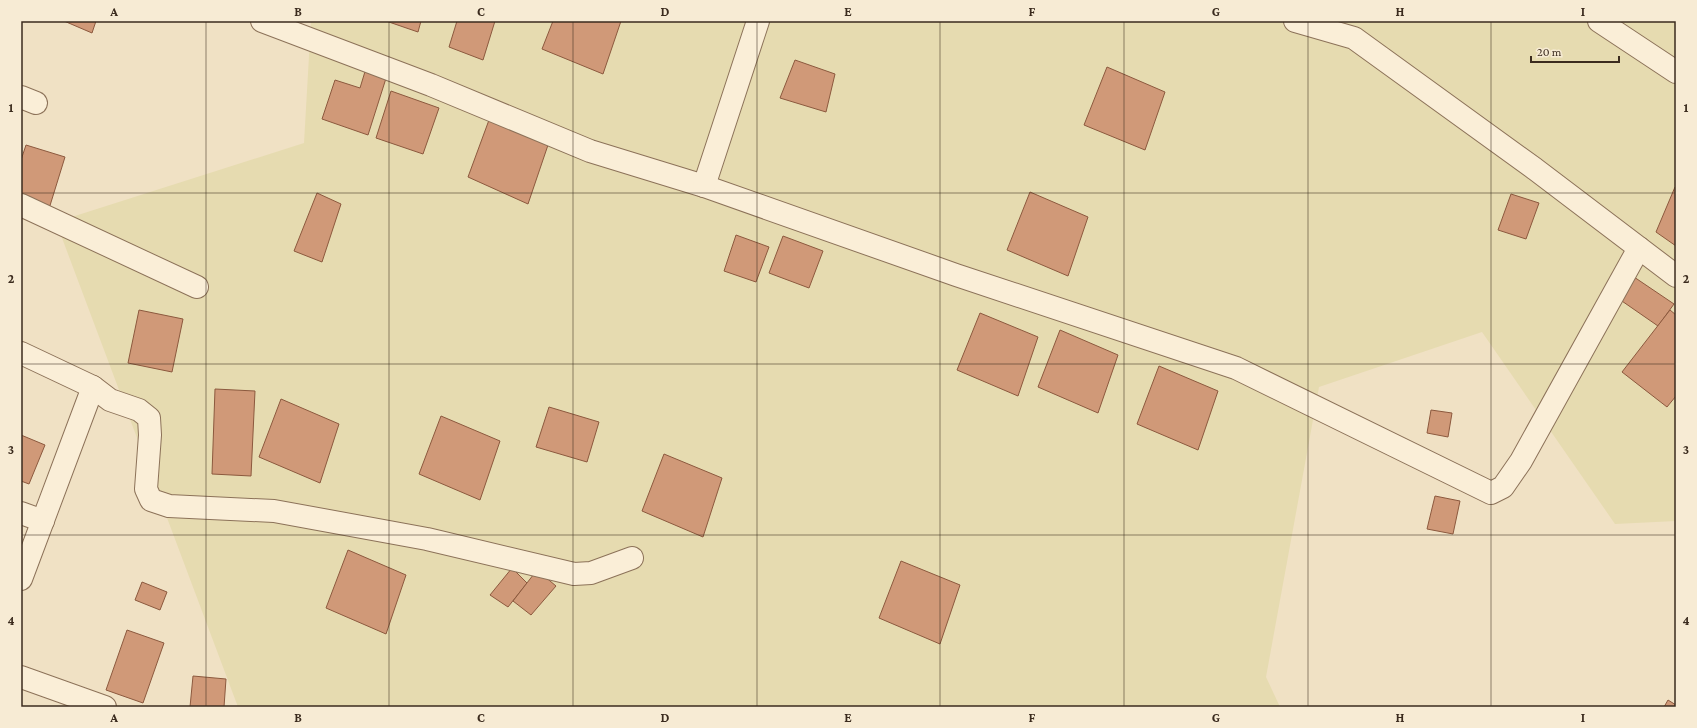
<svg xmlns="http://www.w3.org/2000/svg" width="1697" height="728" font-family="'Crimson Pro',serif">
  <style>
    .farmland { fill: #e6dbb0 }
    .building { fill: #d09978; stroke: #8c593e }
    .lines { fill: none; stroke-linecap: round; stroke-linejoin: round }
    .street-casing { stroke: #8c7259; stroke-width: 24 }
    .street { stroke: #faeed7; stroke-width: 22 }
    .grid { fill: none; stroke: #3b2b1e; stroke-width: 1; stroke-opacity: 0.55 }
    .neatline { fill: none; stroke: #3b2b1e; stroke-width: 1.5 }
    .grid-label { font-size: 13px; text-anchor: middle; font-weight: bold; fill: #3b2b1e }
  </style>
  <rect width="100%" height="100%" fill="#f0e1c4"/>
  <polygon class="farmland" points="311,21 1676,21 1676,521 1615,524 1482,332 1319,387 1266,677 1280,707 238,707 56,222 304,143"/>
  <g class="building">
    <polygon points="64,21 96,21 92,33"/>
    <polygon points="386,21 421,21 418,32"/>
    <polygon points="457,21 495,21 483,60 449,47"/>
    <polygon points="553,21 621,21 603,74 542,49"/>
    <polygon points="795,60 835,74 826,112 780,98"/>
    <polygon points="367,65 388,72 368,135 322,119 335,80 360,88"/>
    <polygon points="1107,67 1165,92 1145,150 1084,125"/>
    <polygon points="391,91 439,108 423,154 376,138"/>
    <polygon points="489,120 548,145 528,204 468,177"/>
    <polygon points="26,145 65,157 48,212 21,203 21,160"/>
    <polygon points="1675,187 1676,188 1676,246 1656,232"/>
    <polygon points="1030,192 1088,217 1068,276 1007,250"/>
    <polygon points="317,193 341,204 322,262 294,251"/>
    <polygon points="1511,194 1539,203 1526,239 1498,230"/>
    <polygon points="736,235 769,247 756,282 724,271"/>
    <polygon points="783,236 823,251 809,288 769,273"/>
    <polygon points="1634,277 1674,304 1658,326 1619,299"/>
    <polygon points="139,310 183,319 172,372 128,363"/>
    <polygon points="1670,310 1676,315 1676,396 1667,407 1622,372"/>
    <polygon points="980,313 1038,337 1018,396 957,370"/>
    <polygon points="1060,330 1118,355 1098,413 1038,387"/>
    <polygon points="1159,366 1218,391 1198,450 1137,424"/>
    <polygon points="215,389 255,391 251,476 212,474"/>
    <polygon points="281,399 339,424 320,483 259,457"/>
    <polygon points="549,407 599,422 587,462 536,447"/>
    <polygon points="1431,410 1452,413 1448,437 1427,433"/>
    <polygon points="441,416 500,441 480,500 419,474"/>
    <polygon points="21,435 45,445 29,484 21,481"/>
    <polygon points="664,454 722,478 703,537 642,511"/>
    <polygon points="1435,496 1460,501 1453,534 1427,529"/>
    <polygon points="348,550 406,575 386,634 326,608"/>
    <polygon points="901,561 960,585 940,644 879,618"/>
    <polygon points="512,568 527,583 508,607 490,595"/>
    <polygon points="537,570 556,586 531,615 513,601"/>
    <polygon points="142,582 167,592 160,610 135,600"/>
    <polygon points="127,630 164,643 143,703 106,690"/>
    <polygon points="193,676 226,679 224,707 190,707"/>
    <polygon points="1668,700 1676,705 1676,707 1664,707"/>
  </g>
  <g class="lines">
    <defs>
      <g id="street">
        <polyline points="262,21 431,85 590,151 704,186 956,275 1236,368 1491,493 1503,487 1521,461 1639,248"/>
        <polyline points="1295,21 1354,38 1535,169 1676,276"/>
        <polyline points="1599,21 1676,72"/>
        <polyline points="21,97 36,103"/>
        <polyline points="704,186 758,21"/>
        <polyline points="21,205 197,287"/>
        <polyline points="21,353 93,387 21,579"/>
        <polyline points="93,387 110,400 139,410 149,418 150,435 146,489 151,500 169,506 274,511 427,539 574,574 591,573 632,558"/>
        <polyline points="21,513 43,521"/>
        <polyline points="21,677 105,707"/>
      </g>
    </defs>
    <use href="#street" class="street-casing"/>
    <use href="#street" class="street"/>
  </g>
  <path class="grid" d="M 206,21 L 206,707M 389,21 L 389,707M 573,21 L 573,707M 757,21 L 757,707M 940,21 L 940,707M 1124,21 L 1124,707M 1308,21 L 1308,707M 1491,21 L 1491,707M 21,193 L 1676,193M 21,364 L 1676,364M 21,535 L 1676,535"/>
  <rect width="1697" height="728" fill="none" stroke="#f7ebd4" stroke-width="44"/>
  <path d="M1531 56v6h88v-6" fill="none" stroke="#3b2b1e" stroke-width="2"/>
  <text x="1537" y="56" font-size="12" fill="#3b2b1e" stroke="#f7ebd4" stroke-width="3" paint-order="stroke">20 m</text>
  <rect x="22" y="22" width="1653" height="684" class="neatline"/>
  <g class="grid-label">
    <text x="114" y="16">A</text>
    <text x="298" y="16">B</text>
    <text x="481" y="16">C</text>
    <text x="665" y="16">D</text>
    <text x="848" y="16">E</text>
    <text x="1032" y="16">F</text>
    <text x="1216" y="16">G</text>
    <text x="1400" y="16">H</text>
    <text x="1583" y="16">I</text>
    <text x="11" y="112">1</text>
    <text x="1686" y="112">1</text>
    <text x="11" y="283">2</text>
    <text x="1686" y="283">2</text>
    <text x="11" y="454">3</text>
    <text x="1686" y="454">3</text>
    <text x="11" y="625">4</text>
    <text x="1686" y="625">4</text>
    <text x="114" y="722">A</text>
    <text x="298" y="722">B</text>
    <text x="481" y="722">C</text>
    <text x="665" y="722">D</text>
    <text x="848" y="722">E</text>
    <text x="1032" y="722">F</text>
    <text x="1216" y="722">G</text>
    <text x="1400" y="722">H</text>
    <text x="1583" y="722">I</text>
  </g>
</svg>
